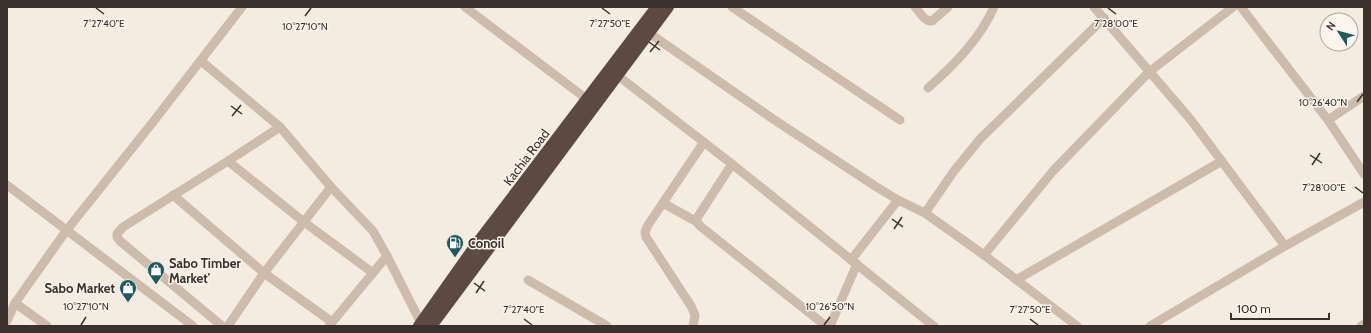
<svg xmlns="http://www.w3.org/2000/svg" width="1371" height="333" font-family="Cabin,sans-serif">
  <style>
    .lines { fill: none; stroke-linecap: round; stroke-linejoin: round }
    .minor { stroke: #cdbbac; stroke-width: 9 }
    .highway { stroke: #5c4a42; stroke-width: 12 }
    .ticks { fill: none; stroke: #3b302b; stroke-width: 1.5 }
    .labels { text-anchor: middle; stroke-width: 3; stroke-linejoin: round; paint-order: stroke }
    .street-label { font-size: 13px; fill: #3b302b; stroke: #fbf5ee }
    .poi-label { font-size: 13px; font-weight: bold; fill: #3b302b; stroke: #fbf5ee; text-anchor: start }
    .ticks-label { font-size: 10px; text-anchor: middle; fill: #3b302b; stroke: #fbf5ee; stroke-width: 3; stroke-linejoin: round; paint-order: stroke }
  </style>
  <rect width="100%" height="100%" fill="#f4ebe1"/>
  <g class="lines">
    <g class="minor">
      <polyline points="465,7 588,100"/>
      <polyline points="732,7 900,120"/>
      <polyline points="915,7 924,18 929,21 932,21 948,7"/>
      <polyline points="1094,7 1191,120 1285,246"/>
      <polyline points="1241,7 1328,120 1364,174"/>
      <polyline points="649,33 773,119 875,186 898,200 925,213 984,255 1077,326"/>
      <polyline points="201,61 280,127 331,187 373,231 387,256 421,323"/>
      <polyline points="617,75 732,164 926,320 934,326"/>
      <path d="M 928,88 C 954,65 980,39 994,7"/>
      <polyline points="1328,120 1364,96"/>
      <polyline points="228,161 304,222 373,273"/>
      <polyline points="732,164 697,218 697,222 700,226 826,326"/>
      <polyline points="7,185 193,326"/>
      <polyline points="173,195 264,273 332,322"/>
      <polyline points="663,203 697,222"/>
      <polyline points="925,213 954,171 980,139 1104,18"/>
      <polyline points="984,255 1053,171 1149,72 1233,7"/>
      <polyline points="851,260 898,200"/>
      <polyline points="528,280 607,326"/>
      <polyline points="1016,280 1222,161"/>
      <polyline points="15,303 47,326"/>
      <polyline points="7,321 15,303 66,231 153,122 242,7"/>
      <polyline points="222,326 120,241 117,237 117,234 123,227 228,161 280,127"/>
      <polyline points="228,326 264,273 331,187"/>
      <polyline points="329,326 387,256"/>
      <polyline points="693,326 695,315 691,306 646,237 645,232 648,225 704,142"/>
      <polyline points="830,326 857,264"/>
      <polyline points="1150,326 1285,246 1364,202"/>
      <polyline points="1361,326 1364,324"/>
    </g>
    <g class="highway">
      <polyline points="419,326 477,244 657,7"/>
      <polyline points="431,326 668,7"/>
    </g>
  </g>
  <path class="ticks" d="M 96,8 L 104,14M 602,8 L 610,14M 1108,8 L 1116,14M 305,16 L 311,8M 649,42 L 660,50M 650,52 L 659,41M 1357,102 L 1363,94M 231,106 L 242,114M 232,116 L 241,105M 1310,155 L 1322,163M 1312,165 L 1320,153M 1355,187 L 1363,193M 892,219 L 903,227M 894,229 L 902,217M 474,283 L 485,291M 476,293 L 484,281M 524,319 L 532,325M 1030,319 L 1038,325M 81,325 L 86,317M 824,325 L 830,317"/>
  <defs>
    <symbol id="fuel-pin" viewBox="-11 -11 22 30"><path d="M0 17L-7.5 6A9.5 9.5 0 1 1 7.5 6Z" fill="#1f5a5e" stroke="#fbf5ee"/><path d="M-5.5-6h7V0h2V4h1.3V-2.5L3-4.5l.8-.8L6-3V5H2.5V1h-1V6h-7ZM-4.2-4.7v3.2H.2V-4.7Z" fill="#fff"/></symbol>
    <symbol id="shop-pin" viewBox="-11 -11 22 30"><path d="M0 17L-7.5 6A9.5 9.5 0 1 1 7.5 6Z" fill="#1f5a5e" stroke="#fbf5ee"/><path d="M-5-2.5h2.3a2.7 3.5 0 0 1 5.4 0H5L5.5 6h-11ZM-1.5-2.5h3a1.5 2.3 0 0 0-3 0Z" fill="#fff"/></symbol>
  </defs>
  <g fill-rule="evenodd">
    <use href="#fuel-pin" x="445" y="233" width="20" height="27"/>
    <use href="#shop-pin" x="146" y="260" width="20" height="27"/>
    <use href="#shop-pin" x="118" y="278" width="20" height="27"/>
  </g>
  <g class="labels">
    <g class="street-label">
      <text transform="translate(526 157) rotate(-53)" y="5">Kachia Road</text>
    </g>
    <g class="poi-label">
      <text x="468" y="248">Conoil</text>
      <text x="169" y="268">Sabo Timber<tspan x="169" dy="15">Market'</tspan></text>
      <text x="115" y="293" text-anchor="end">Sabo Market</text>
    </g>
  </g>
  <g class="ticks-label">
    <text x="104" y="27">7°27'40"E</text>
    <text x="610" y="27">7°27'50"E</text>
    <text x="1116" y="27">7°28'00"E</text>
    <text x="305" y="30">10°27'10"N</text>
    <text x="1323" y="106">10°26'40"N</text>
    <text x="1324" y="191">7°28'00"E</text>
    <text x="86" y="310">10°27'10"N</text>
    <text x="830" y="310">10°26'50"N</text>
    <text x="524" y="313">7°27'40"E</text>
    <text x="1030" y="313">7°27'50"E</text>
  </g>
  <rect width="1371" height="333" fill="none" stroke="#3b302b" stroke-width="16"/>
  <g transform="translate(1339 32) rotate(306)"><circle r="19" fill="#fbf5ee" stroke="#aea6a0"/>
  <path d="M0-3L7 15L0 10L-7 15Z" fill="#1f5a5e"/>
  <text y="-6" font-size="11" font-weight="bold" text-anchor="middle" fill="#3b302b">N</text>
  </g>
  <path d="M1231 313v6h98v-6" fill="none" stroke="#3b302b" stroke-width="2"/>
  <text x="1237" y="313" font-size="12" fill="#3b302b" stroke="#fbf5ee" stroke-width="3" paint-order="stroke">100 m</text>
</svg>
